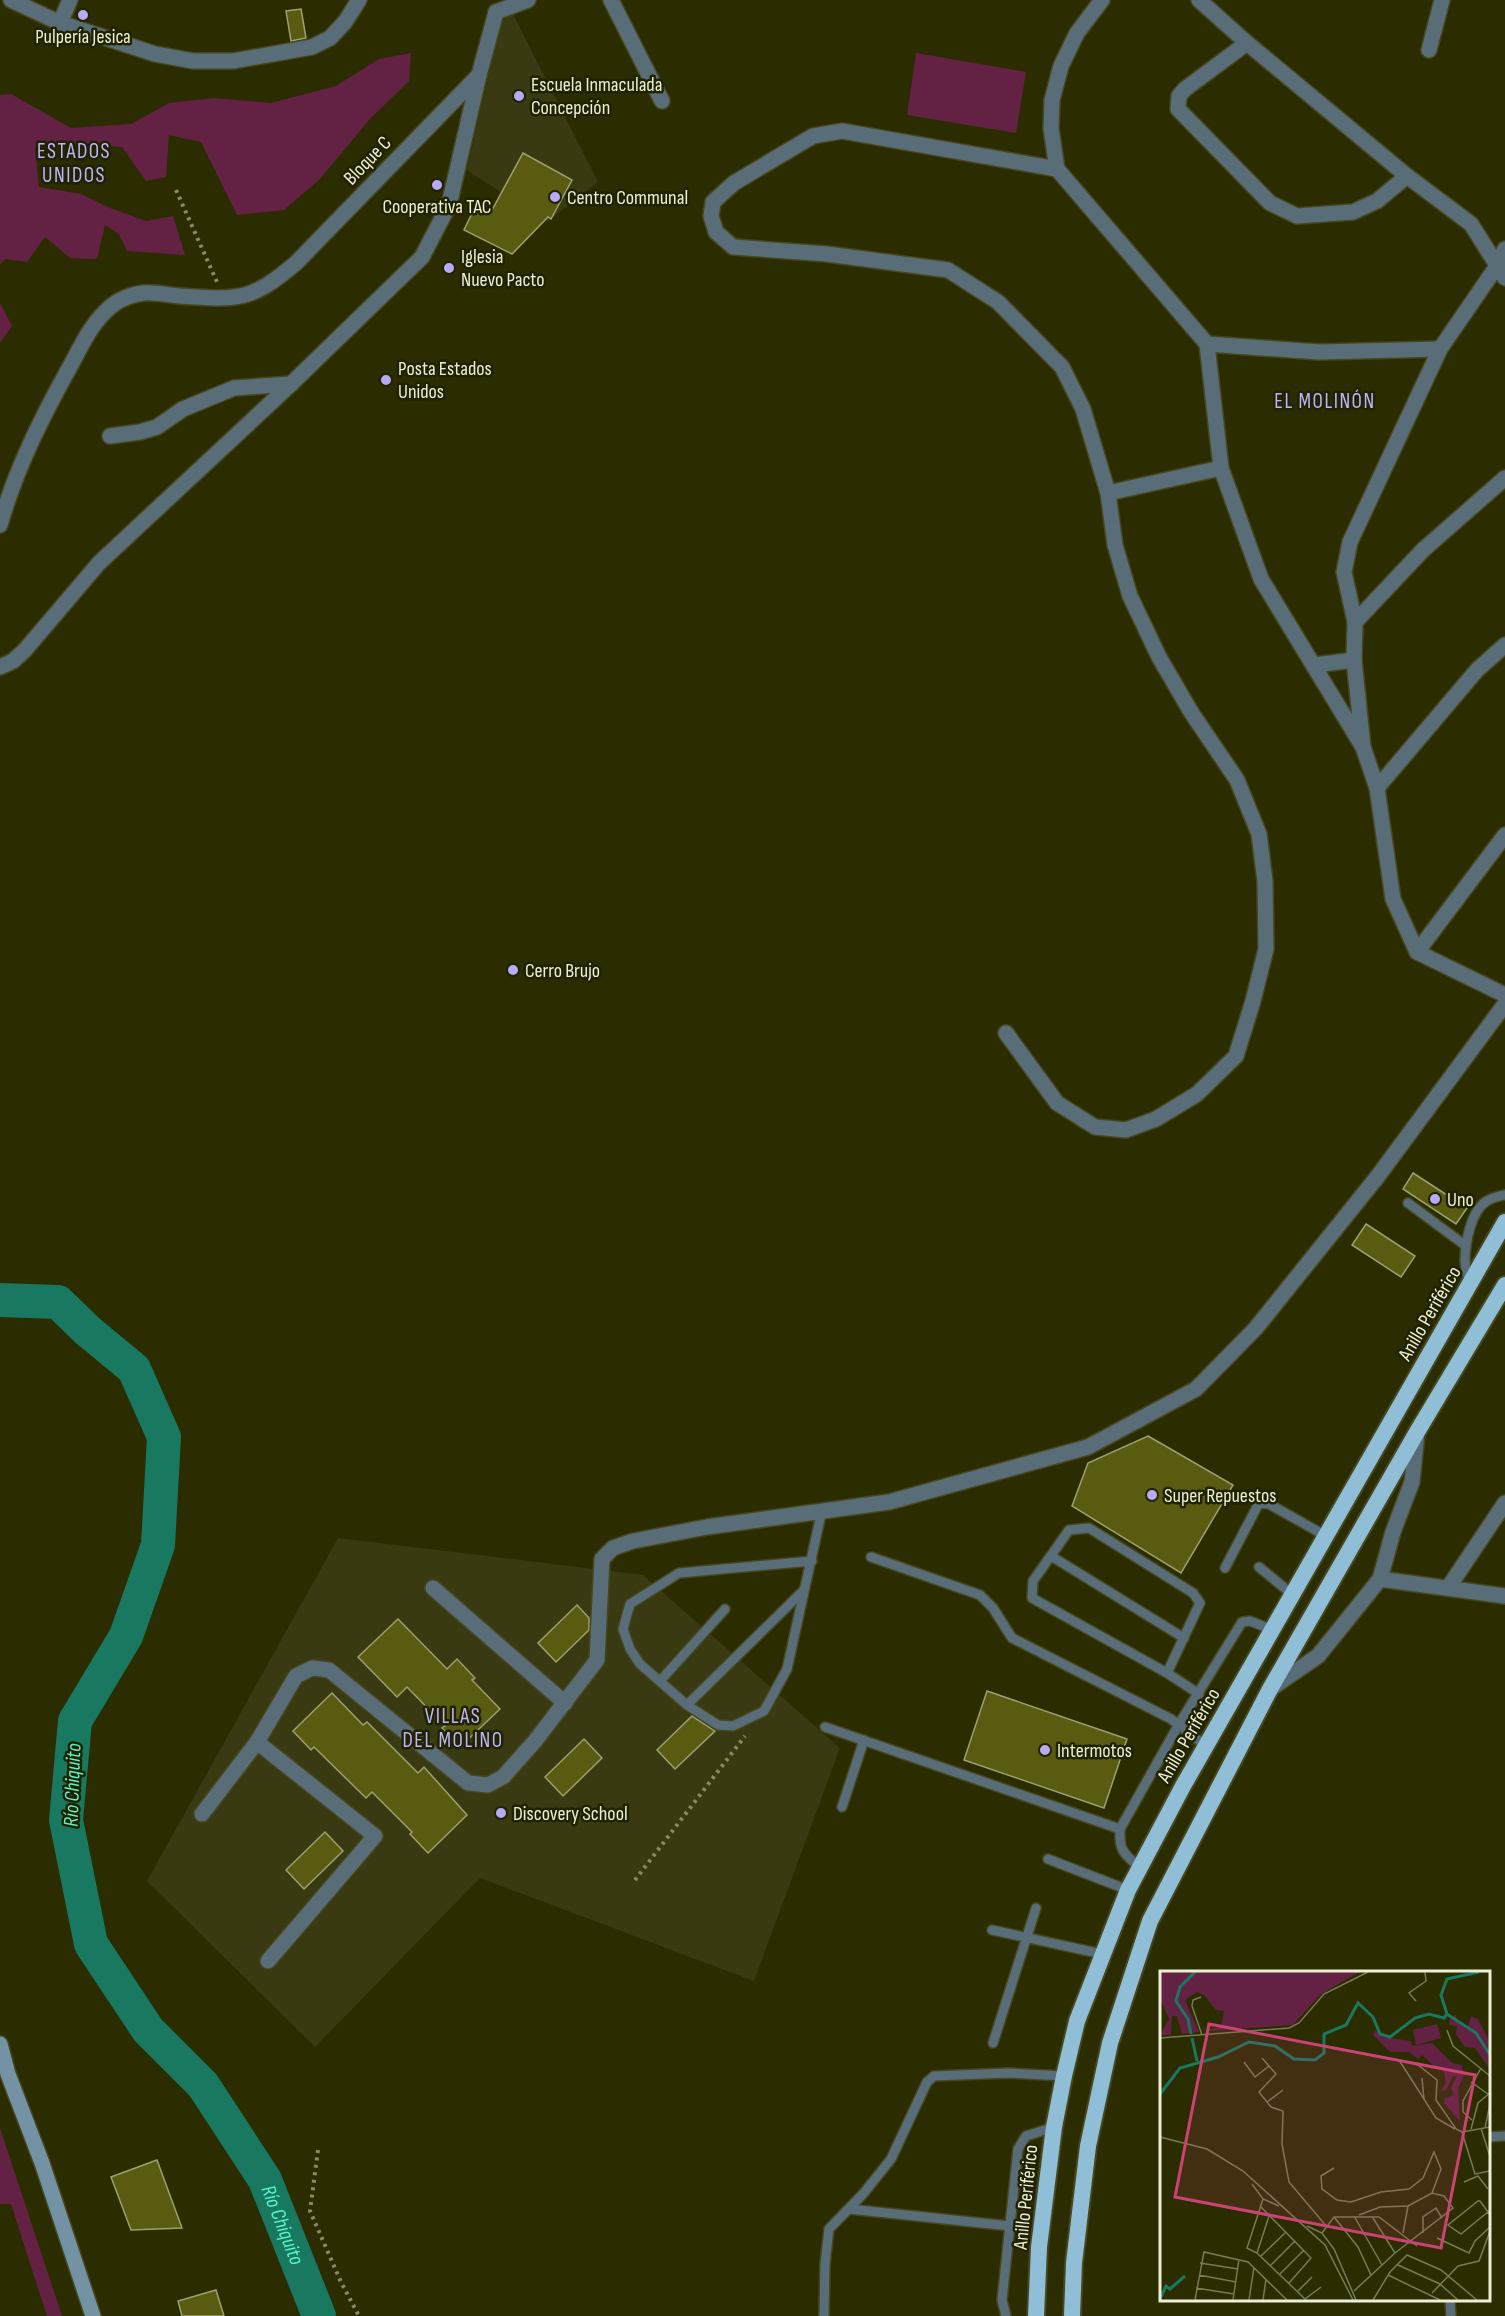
<svg xmlns="http://www.w3.org/2000/svg" width="1505" height="2316" font-family="'Sofia Sans Condensed',sans-serif">
  <style>
    .built { fill: #393a11 }
    .green { fill: #632244 }
    .lines { fill: none; stroke-linecap: round; stroke-linejoin: round }
    .river { stroke: #197860; stroke-width: 34 }
    .building { fill: #595b10; stroke: #9da071; stroke-width: 1.5 }
    .service-casing { stroke: #46471e; stroke-width: 12 }
    .minor-casing { stroke: #46471e; stroke-width: 18 }
    .secondary-casing { stroke: #46471e; stroke-width: 18 }
    .trunk-casing { stroke: #46471e; stroke-width: 20 }
    .path { stroke: #898a68; stroke-width: 4; stroke-dasharray: 3 4.5; stroke-linecap: butt }
    .service { stroke: #596d78; stroke-width: 9 }
    .minor { stroke: #596d78; stroke-width: 15 }
    .secondary { stroke: #7393a4; stroke-width: 15 }
    .trunk { stroke: #90bed6; stroke-width: 16 }
    .poi-dot { fill: #b7abf7; stroke: #212201; stroke-width: 2 }
    .labels { text-anchor: middle; stroke-width: 5; stroke-linejoin: round; paint-order: stroke }
    .poi-label { font-size: 20px; fill: #eceed6; stroke: #212201; text-anchor: start }
    .street-label { font-size: 20px; fill: #eceed6; stroke: #212201 }
    .neighbourhood-label { font-size: 21px; letter-spacing: 1.5px; fill: #c0b5fd; stroke: #212201 }
    .water-label { font-size: 21px; font-style: italic; fill: #59f6cb; stroke: #212201 }
    .inset-river { fill: none; stroke: #197860; stroke-width: 3 }
    .inset-road { fill: none; stroke: #787a56; stroke-width: 1.5 }
    .view { fill: #ca4374; fill-opacity: 0.15; stroke: #ca4374; stroke-width: 3 }
    .inset-edge { fill: none; stroke: #eceed6; stroke-width: 3 }
  </style>
  <rect width="100%" height="100%" fill="#2b2c00"/>
  <g class="built">
    <polygon points="512,12 598,182 547,222 467,170 500,23"/>
    <polygon points="338,1538 643,1575 840,1748 754,1981 480,1878 315,2047 147,1881"/>
  </g>
  <g class="green">
    <polygon points="411,53 409,81 370,119 320,179 284,210 237,215 201,142 169,135 166,177 146,181 122,147 77,143 35,148 39,187 81,194 110,208 146,221 173,216 185,255 127,251 119,234 105,225 97,259 70,258 45,237 27,262 5,259 0,265 0,95 11,94 71,128 131,124 169,103 214,98 271,103 336,86 379,59"/>
    <polygon points="916,53 1026,72 1016,133 907,115"/>
    <polygon points="0,303 12,326 0,343"/>
    <polygon points="0,2128 62,2316 47,2316 11,2204 0,2204"/>
  </g>
  <g class="lines">
    <path class="river" id="s1" d="M 0,1300 L 58,1302 L 88,1331 L 134,1369 L 164,1437 L 158,1545 L 126,1636 L 75,1721 L 66,1820 L 91,1944 L 148,2030 L 203,2085 L 265,2180 L 319,2316"/>
  </g>
  <g class="building">
    <polygon points="301,9 306,38 291,41 286,11"/>
    <polygon points="523,153 572,180 551,219 548,217 512,254 464,230 477,203 492,210"/>
    <polygon points="1413,1173 1467,1208 1456,1224 1403,1189"/>
    <polygon points="1366,1224 1415,1256 1401,1277 1352,1245"/>
    <polygon points="1148,1436 1233,1485 1181,1573 1072,1506 1088,1463"/>
    <polygon points="577,1605 589,1618 589,1630 556,1662 538,1643"/>
    <polygon points="398,1619 447,1669 457,1659 475,1678 472,1680 500,1709 460,1747 442,1728 445,1726 407,1687 397,1697 358,1657"/>
    <polygon points="987,1691 1127,1739 1104,1808 964,1760"/>
    <polygon points="332,1693 363,1725 367,1722 418,1773 424,1767 467,1815 428,1853 410,1834 412,1832 372,1792 366,1798 314,1747 311,1750 293,1731"/>
    <polygon points="692,1716 715,1731 675,1769 657,1750"/>
    <polygon points="584,1739 602,1758 563,1796 545,1777"/>
    <polygon points="325,1832 343,1851 304,1889 286,1870"/>
    <polygon points="157,2160 182,2228 131,2230 111,2177"/>
    <polygon points="216,2290 224,2316 182,2316 178,2301"/>
  </g>
  <g class="lines">
    <defs>
      <g id="service">
        <polyline points="1408,1203 1466,1246"/>
        <path d="M 1470,1284 C 1468,1276 1465,1268 1465,1261 C 1465,1243 1471,1210 1487,1201 C 1492,1198 1499,1196 1505,1195"/>
        <polyline points="1051,1556 1184,1638"/>
        <polyline points="871,1557 980,1595 993,1608 1012,1638 1171,1719 1206,1746"/>
        <polyline points="812,1561 679,1573 630,1604 623,1629 630,1649 640,1664 687,1705 718,1725 733,1726 764,1711 787,1669 822,1510"/>
        <polyline points="1259,1567 1293,1595"/>
        <polyline points="1225,1568 1259,1503 1269,1504 1326,1536"/>
        <polyline points="1167,1673 1200,1603 1193,1593 1089,1528 1069,1530 1033,1581 1032,1598 1167,1673 1199,1694"/>
        <polyline points="660,1681 725,1609"/>
        <polyline points="687,1705 803,1591"/>
        <polyline points="825,1727 1120,1829"/>
        <polyline points="842,1807 864,1740"/>
        <polyline points="1048,1859 1128,1890"/>
        <path d="M 1140,1868 C 1124,1853 1119,1852 1120,1829 L 1179,1724 L 1242,1622 L 1250,1621 L 1273,1630"/>
        <polyline points="992,1930 1102,1954"/>
        <polyline points="993,2043 1036,1908"/>
        <polyline points="1488,2137 1505,2136"/>
        <polyline points="849,2209 1010,2226"/>
        <polyline points="1450,2300 1451,2316"/>
        <polyline points="824,2316 825,2264 829,2229 863,2194 891,2159 927,2082 934,2076 1008,2073 1064,2076"/>
        <polyline points="1006,2316 1002,2300 1018,2149 1026,2136 1054,2127"/>
      </g>
      <g id="minor">
        <polyline points="11,0 60,23 155,54 193,61 233,61 312,47 330,38 345,22 359,0"/>
        <polyline points="611,0 662,101"/>
        <polyline points="1102,0 1077,33 1061,66 1052,100 1051,128 1057,169 1207,344 1221,468 1261,579 1363,747"/>
        <polyline points="1199,0 1247,43 1407,176 1471,224 1505,278"/>
        <polyline points="496,12 528,0"/>
        <polyline points="60,23 70,0"/>
        <polyline points="1247,43 1185,89 1179,96 1178,109 1270,203 1297,216 1353,212 1377,201 1407,176"/>
        <polyline points="1429,50 1442,0"/>
        <polyline points="1505,249 1497,266 1440,349 1350,542 1344,572 1355,622 1354,660 1363,747 1377,788 1393,899 1417,952 1505,995"/>
        <polyline points="1207,344 1319,352 1440,349"/>
        <polyline points="110,436 140,432 157,427 183,409 234,388 291,384"/>
        <polyline points="1108,493 1221,468"/>
        <path d="M 0,525 C 16,468 43,415 72,363 C 81,346 90,327 104,313 C 114,302 128,295 143,293 C 155,292 168,295 180,296 C 238,300 250,302 296,263 L 479,75 L 496,12"/>
        <polyline points="1355,622 1423,550 1505,478"/>
        <polyline points="1315,665 1354,660"/>
        <polyline points="0,667 13,661 25,650 99,563 291,384 422,257 449,205 479,75"/>
        <polyline points="1377,788 1477,670 1505,645"/>
        <polyline points="1417,952 1505,835"/>
        <polyline points="1006,1033 1057,1103 1095,1127 1126,1130 1156,1119 1197,1094 1236,1056 1253,1001 1266,949 1265,881 1259,834 1237,780 1191,712 1159,657 1130,596 1115,545 1108,493 1083,409 1062,367 998,302 948,270 827,254 733,247 716,232 711,216 713,202 734,183 813,136 842,131 1057,169"/>
        <polyline points="1380,1579 1505,1596"/>
        <polyline points="433,1588 565,1703"/>
        <polyline points="1448,1588 1505,1503"/>
        <polyline points="1270,1689 1318,1656 1380,1579 1393,1532 1412,1482 1417,1433"/>
        <polyline points="257,1742 375,1836 268,1961"/>
        <polyline points="202,1814 257,1742 296,1676 312,1668 329,1670 468,1783 488,1785 503,1777 535,1741 597,1660 602,1559 613,1548 633,1541 707,1527 889,1502 1088,1447 1196,1389 1256,1328 1378,1176 1505,1004"/>
      </g>
      <polyline id="secondary" points="0,2044 8,2074 42,2163 93,2316"/>
      <g id="trunk">
        <polyline points="1036,2316 1039,2247 1054,2127 1064,2076 1077,2021 1128,1890 1183,1786 1505,1222"/>
        <polyline points="1072,2316 1074,2263 1088,2146 1110,2043 1150,1921 1270,1689 1417,1432 1505,1285"/>
      </g>
    </defs>
    <use href="#service" class="service-casing"/>
    <use href="#minor" class="minor-casing"/>
    <use href="#secondary" class="secondary-casing"/>
    <use href="#trunk" class="trunk-casing"/>
    <g class="path">
      <polyline points="176,190 217,282"/>
      <polyline points="635,1880 745,1736"/>
      <polyline points="318,2150 310,2211 341,2282 359,2316"/>
    </g>
    <use href="#service" class="service"/>
    <use href="#minor" class="minor"/>
    <use href="#secondary" class="secondary"/>
    <use href="#trunk" class="trunk"/>
  </g>
  <g class="poi-dot">
    <circle cx="83" cy="15" r="6"/>
    <circle cx="519" cy="96" r="6"/>
    <circle cx="437" cy="185" r="6"/>
    <circle cx="555" cy="197" r="6"/>
    <circle cx="449" cy="268" r="6"/>
    <circle cx="386" cy="380" r="6"/>
    <circle cx="513" cy="970" r="6"/>
    <circle cx="1435" cy="1199" r="6"/>
    <circle cx="1152" cy="1495" r="6"/>
    <circle cx="1045" cy="1750" r="6"/>
    <circle cx="501" cy="1813" r="6"/>
  </g>
  <g class="labels">
    <g class="poi-label">
      <text x="83" y="43" text-anchor="middle">Pulpería Jesica</text>
      <text x="531" y="91">Escuela Inmaculada<tspan x="531" dy="23">Concepción</tspan></text>
      <text x="567" y="204">Centro Communal</text>
      <text x="437" y="213" text-anchor="middle">Cooperativa TAC</text>
      <text x="461" y="263">Iglesia<tspan x="461" dy="23">Nuevo Pacto</tspan></text>
      <text x="398" y="375">Posta Estados<tspan x="398" dy="23">Unidos</tspan></text>
      <text x="525" y="977">Cerro Brujo</text>
      <text x="1447" y="1206">Uno</text>
      <text x="1164" y="1502">Super Repuestos</text>
      <text x="1057" y="1757">Intermotos</text>
      <text x="513" y="1820">Discovery School</text>
    </g>
    <g class="street-label">
      <text transform="translate(367 160) rotate(-46)" y="7">Bloque C</text>
      <text transform="translate(1429 1313) rotate(-60)" y="7">Anillo Periférico</text>
      <text transform="translate(1188 1735) rotate(-60)" y="7">Anillo Periférico</text>
      <text transform="translate(1025 2197) rotate(-84)" y="7">Anillo Periférico</text>
    </g>
    <g class="neighbourhood-label">
      <text x="74" y="158">ESTADOS<tspan x="74" dy="24">UNIDOS</tspan></text>
      <text x="1325" y="408">EL MOLINÓN</text>
      <text x="453" y="1723">VILLAS<tspan x="453" dy="24">DEL MOLINO</tspan></text>
    </g>
    <g class="water-label">
      <text transform="translate(72 1785) rotate(-88)" y="7">Río Chiquito</text>
      <text dy="7" stroke="none"><textPath href="#s1" startOffset="1106">Río Chiquito</textPath></text>
    </g>
  </g>
  <g transform="translate(1160 1971)">
    <rect width="330" height="330" fill="#2b2c00"/>
    <path d="M 0,1 L 199,1 L 160,24 L 133,54 L 42,60 L 61,56 L 64,40 L 56,39 L 44,24 L 37,21 L 25,29 L 39,61 L 22,63 L 17,45 L 12,45 L 11,64 L 0,64 L 9,48 L 0,28 ZM 296,44 L 296,50 L 308,55 L 311,45 L 319,49 L 330,72 L 330,98 L 315,77 L 305,76 L 296,63 L 297,55 L 289,54 L 290,46 ZM 277,53 L 281,67 L 256,74 L 253,59 ZM 215,59 L 223,66 L 251,70 L 252,75 L 272,72 L 292,92 L 302,94 L 304,104 L 298,117 L 300,150 L 284,132 L 285,127 L 294,124 L 291,117 L 297,105 L 293,105 L 286,119 L 281,120 L 286,112 L 283,97 L 277,98 L 262,84 L 258,88 L 249,81 L 230,81 L 213,64 Z" fill="#632244"/>
    <path class="inset-river" d="M 287,43 L 316,62 L 330,84M 31,63 L 28,48 L 16,30 L 20,16 L 35,1M 32,67 L 37,90M 0,123 L 20,97 L 58,86 L 89,71 L 115,75 L 134,88 L 155,89 L 164,82 L 164,63 L 186,54 L 198,32 L 213,46 L 220,63 L 230,66 L 255,47 L 269,43 L 284,47 L 287,43 L 281,24 L 287,8 L 319,1M 0,328 L 6,315 L 10,318 L 25,305"/>
    <path class="inset-road" d="M 41,26 L 33,29 L 32,35 L 42,64M 256,30 L 249,22 L 266,10 L 265,1M 287,59 L 293,75 L 330,105M 0,67 L 129,57 L 139,52 L 164,23 L 208,1M 102,87 L 116,103 L 99,121 L 111,136 L 123,140 L 122,173 L 129,211 L 167,256M 239,89 L 258,94 L 277,109 L 276,129 L 296,158 L 302,161M 239,89 L 276,147 L 295,158M 84,91 L 95,106 L 109,95M 262,107 L 264,128M 311,111 L 328,123M 107,131 L 123,119M 312,149 L 303,141 L 303,130 L 321,97M 321,157 L 330,186M 325,157 L 330,133M 311,158 L 318,132 L 330,122M 302,161 L 315,203 L 330,200M 302,161 L 330,156M 0,166 L 47,178 L 83,200 L 165,274 L 193,329M 174,197 L 161,205 L 162,218 L 177,229 L 191,231 L 221,221 L 249,218 L 263,207 L 274,181 L 281,198 L 272,222M 304,211 L 318,205 L 328,218M 92,213 L 103,228 L 119,235M 103,228 L 87,277 L 97,282 L 145,328 L 161,316M 100,235 L 151,287 L 129,312M 330,239 L 328,241 L 318,249 L 301,263 L 288,254 L 318,230 L 320,230 L 328,241 L 330,244M 194,245 L 222,294M 174,246 L 198,276 L 211,304M 213,247 L 235,282M 147,255 L 162,262 L 174,278 L 196,329M 162,262 L 174,246 L 219,246 L 257,275M 243,262 L 248,235M 263,262 L 263,246 L 276,237 L 282,247M 277,267 L 309,282 L 315,270 L 330,256M 97,282 L 109,245M 101,285 L 126,261M 40,292 L 78,298M 111,294 L 135,270M 238,294 L 280,313 L 298,329M 120,303 L 144,279M 39,304 L 76,311M 228,304 L 280,329M 36,317 L 74,323M 138,320 L 152,306M 194,320 L 235,282 L 293,237 L 284,225 L 272,222 L 248,235 L 220,236 L 199,244M 272,322 L 298,295 L 319,290 L 330,260M 35,329 L 44,281 L 88,291 L 127,329M 73,329 L 79,288M 89,329 L 94,296M 103,329 L 106,308M 213,329 L 230,301 L 247,284 L 281,299 L 317,329"/>
    <path class="view" d="M 49,53 L 315,104 L 281,277 L 15,226 Z"/>
    <rect width="330" height="330" class="inset-edge"/>
  </g>
</svg>
